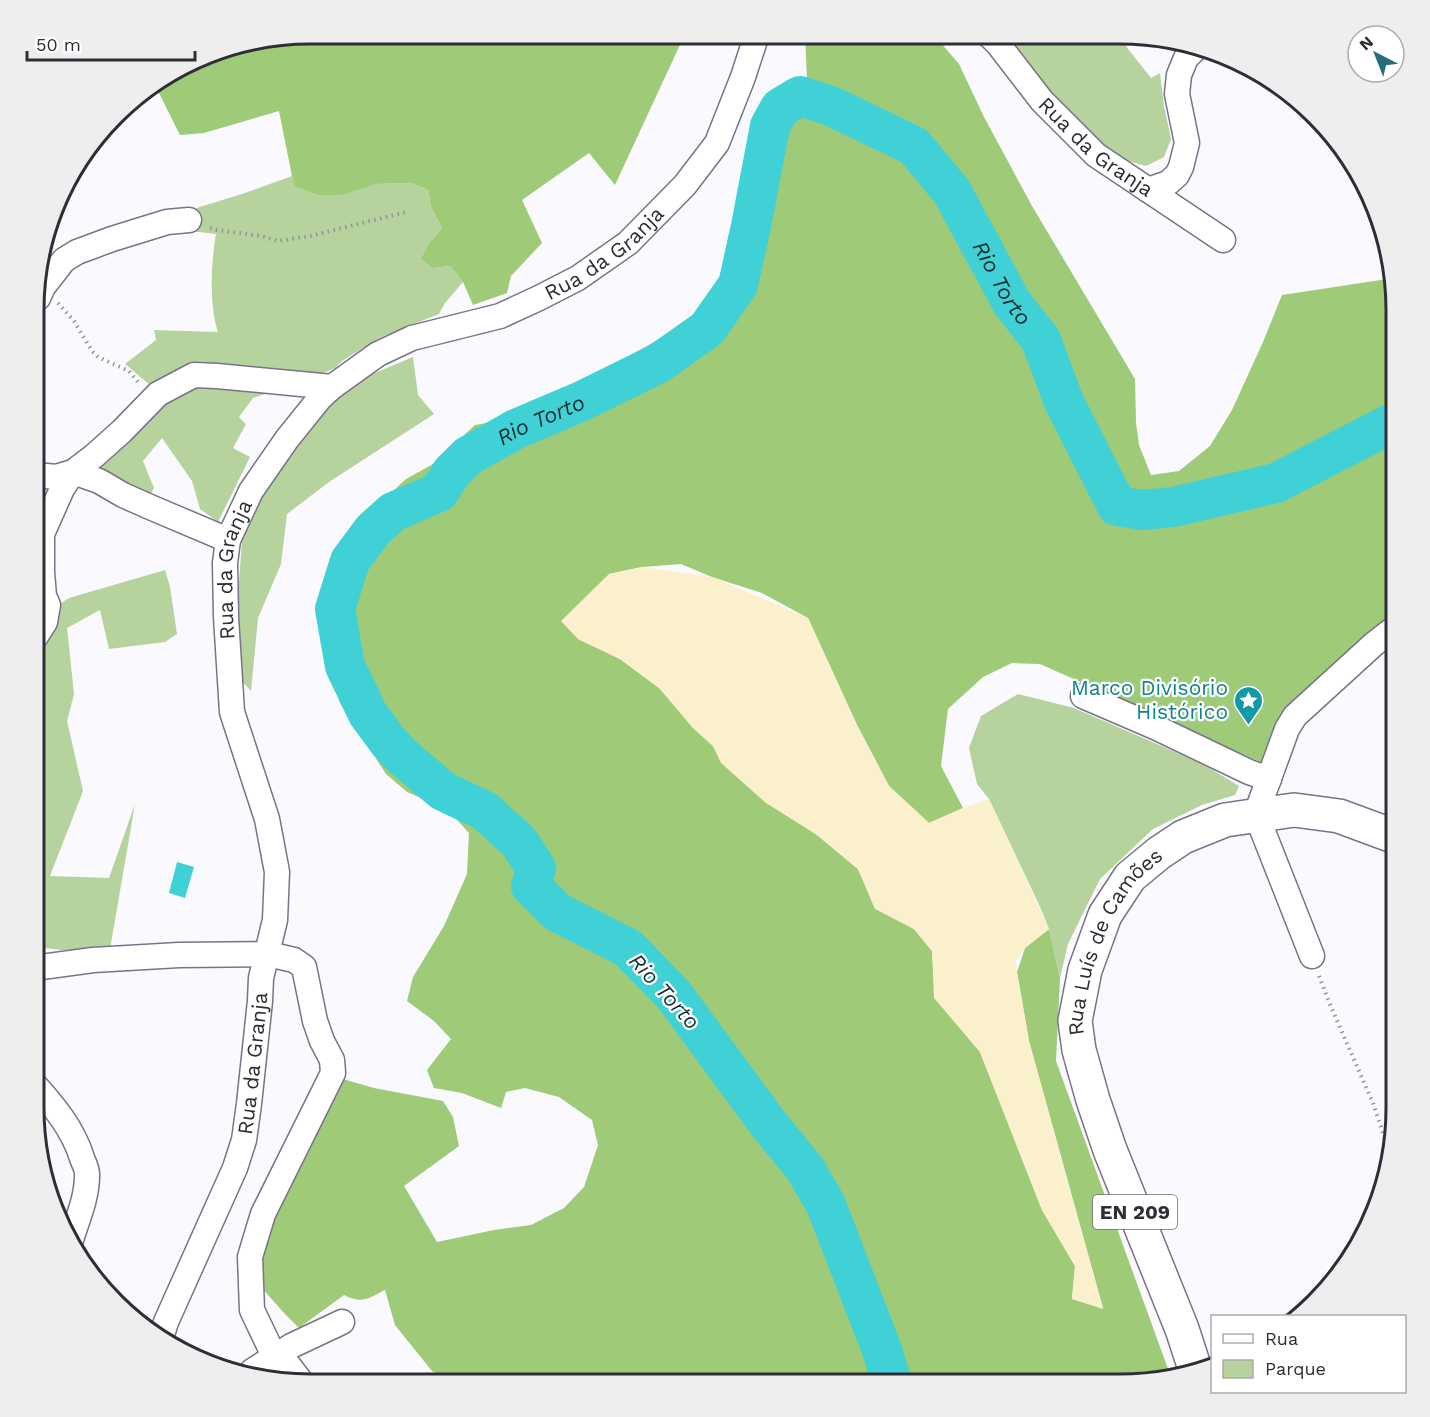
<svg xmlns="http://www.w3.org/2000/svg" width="1430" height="1417" font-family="'Work Sans',sans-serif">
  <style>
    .green { fill: #b6d39d }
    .forest { fill: #9fca77 }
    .sand { fill: #faf0cb }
    .water { fill: #40d1d7 }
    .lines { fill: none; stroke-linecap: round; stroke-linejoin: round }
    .river { stroke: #40d1d7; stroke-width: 40 }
    .minor-casing { stroke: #77748a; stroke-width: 27 }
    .primary-casing { stroke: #77748a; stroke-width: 36 }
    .path { stroke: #93939a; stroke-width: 4; stroke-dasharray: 1.5 4.5; stroke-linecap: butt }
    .minor { stroke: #fff; stroke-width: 24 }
    .primary { stroke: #fff; stroke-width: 33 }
    .labels { text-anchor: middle; stroke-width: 4.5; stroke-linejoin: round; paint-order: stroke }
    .shield { fill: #fff; stroke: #6d6d73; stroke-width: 1.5 }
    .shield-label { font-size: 20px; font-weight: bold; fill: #2f2e37 }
    .street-label { font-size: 21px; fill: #2f2e37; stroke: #fff }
    .culture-label { font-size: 21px; fill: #0d838f; stroke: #fff; text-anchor: end }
    .water-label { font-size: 22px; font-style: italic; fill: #183031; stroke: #fff }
    .rim { fill: none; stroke: #2f2e37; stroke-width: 3 }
  </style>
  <rect width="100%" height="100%" fill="#f9f9fe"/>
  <g class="green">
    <polygon points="1003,35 1117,35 1151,78 1160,73 1164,106 1171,139 1164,157 1146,166 1117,158 1051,100"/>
    <path d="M 292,176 L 294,186 L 339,195 L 376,184 L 412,183 L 428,190 L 431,207 L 442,228 L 431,241 L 433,268 L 450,266 L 463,282 L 445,303 L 439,314 L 381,337 L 342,361 L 335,368 L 319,375 L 161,388 L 150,385 L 125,364 L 156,340 L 154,330 L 218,332 C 209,305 211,263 216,234 L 189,231 L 190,210 L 245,193 Z"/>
    <polygon points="413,357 418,395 434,414 329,482 287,514 281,564 258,618 251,691 238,677 239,582 242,540 257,502 319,411 358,380"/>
    <polygon points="183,387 282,388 253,398 239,417 246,424 233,448 250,457 218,522 200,509 192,481 162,438 143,461 154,488 150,495 85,467"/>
    <polygon points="165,570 170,587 177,634 165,642 109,649 100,610 67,628 74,694 67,721 83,791 50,876 109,878 135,804 110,949 62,950 35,947 36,648 54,608 69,598"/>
    <polygon points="1018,694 1074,708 1203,764 1239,786 1235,795 1202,805 1153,829 1100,879 1068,944 1060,978 1049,929 1041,909 989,799 977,784 969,748 981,716"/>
  </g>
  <g class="forest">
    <polygon points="310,33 685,34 615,185 589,153 522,200 542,243 511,276 507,293 473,305 463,282 450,266 433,268 421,259 431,241 442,228 431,207 428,190 412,183 376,184 342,195 319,195 294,186 279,111 204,133 180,135 155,85 220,48"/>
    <path d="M 805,34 L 934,35 L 959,64 L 984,117 L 1032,206 L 1135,379 L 1136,423 L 1139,445 L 1151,475 L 1179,471 L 1210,446 L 1232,410 L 1263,342 L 1282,295 L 1394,278 L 1396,292 L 1396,613 L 1375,628 L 1311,684 L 1281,718 L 1265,764 L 1040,664 L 1012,663 L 983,677 L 948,709 L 941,766 L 963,808 L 929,823 L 889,786 L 857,725 L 808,618 L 762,593 L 712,577 L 681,564 L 642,567 L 609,574 L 578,639 L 620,659 L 659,688 L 690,706 L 692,727 L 713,746 L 722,763 L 817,835 L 858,869 L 875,908 L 914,929 L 932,951 L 935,998 L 980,1052 L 1042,1210 L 1075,1266 L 1072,1299 L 1103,1308 L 1029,1041 L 1017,972 L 1025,948 L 1049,929 L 1060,978 L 1056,1061 L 1171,1377 L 1138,1383 L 457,1383 L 432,1371 L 395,1325 L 385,1290 C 367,1299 363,1304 344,1295 L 299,1328 L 285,1314 L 260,1286 L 265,1237 L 336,1077 L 374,1088 L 443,1101 L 453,1117 L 459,1146 L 404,1186 L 437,1242 L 494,1230 L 531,1225 L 564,1208 L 584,1187 L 598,1145 L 592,1120 L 559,1097 L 525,1088 L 506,1092 L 501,1108 L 462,1093 L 434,1088 L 427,1070 L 451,1039 L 434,1021 L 407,1001 L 413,977 L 444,926 L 467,874 L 469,833 L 448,810 L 407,792 L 386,774 L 340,703 L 324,652 L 324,601 L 330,575 L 347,534 L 406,479 L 433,464 L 475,425 L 510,419 L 543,405 L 691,321 L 717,299 L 734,265 L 749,169 L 767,106 L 807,79 Z"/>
  </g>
  <polygon class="sand" points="642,567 712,577 808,618 857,725 889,786 929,823 963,808 989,799 1049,929 1025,948 1016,961 1017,972 1029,1041 1103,1309 1072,1299 1075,1266 1042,1210 980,1052 934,998 932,951 914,929 875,909 858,869 817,835 766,803 721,763 713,746 692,727 659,688 620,659 578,639 561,621 609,574"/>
  <polygon class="water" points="177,862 194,867 185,898 169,893"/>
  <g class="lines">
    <path class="river" id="s1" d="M 892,1383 L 882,1350 L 826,1205 L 806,1170 L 767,1122 L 673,994 L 628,948 L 557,912 L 531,886 L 536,868 L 519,842 L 485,811 L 443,791 L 402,756 L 388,741 L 368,714 L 345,666 L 335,609 L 350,561 L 373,530 L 393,512 L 439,492 L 451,473 L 468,456 L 516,429 L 582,401 L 659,363 L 707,329 L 738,285 L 751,226 L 770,126 L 780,108 L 800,96 L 831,106 L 914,146 L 952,192 L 1012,303 L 1041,340 L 1064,402 L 1117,506 L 1142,510 L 1173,507 L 1276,483 L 1396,421"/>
    <defs>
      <g id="minor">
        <path id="s2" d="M 989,35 L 998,44 L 1042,101 L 1096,155 L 1223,240"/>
        <polyline points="1148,190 1168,183 1177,175 1181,167 1187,143 1177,94 1179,75 1186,58 1195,49"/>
        <polyline points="38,298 43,287 64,260 77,252 112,239 167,222 189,220"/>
        <polyline points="37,475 56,477 73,472 99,481 123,495 150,507 228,540"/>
        <polyline points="36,636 45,622 48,605 44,596 42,572 42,534 62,489 73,472 94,456 122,431 158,394 194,375 217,376 332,387"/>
        <polyline points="1083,696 1155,727 1249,772 1269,779"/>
        <polyline points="1312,956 1256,814 1287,729 1295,716 1374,644 1396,627"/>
        <polyline points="34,968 93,960 179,955 268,954 294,960 304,967 315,1021 322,1041 332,1060 333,1073 263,1214 250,1257 252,1310 274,1356 286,1362 302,1383"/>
        <path d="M 34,1084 C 54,1106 73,1129 82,1158 C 84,1164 88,1170 87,1176 C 87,1198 77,1220 71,1240"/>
        <path id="s3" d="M 161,1338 L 166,1322 L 235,1168 L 244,1140 L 249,1104 L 260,1001 L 261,978 L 275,920 L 277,872 L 267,819 L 232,712 L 226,617 L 225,563 L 228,540 L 251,491 L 287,439 L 320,398 L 332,387 L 378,354 L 412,338 L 500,316 L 539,298 L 578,278 L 628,243 L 685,185 L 717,143 L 743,77 L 757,34"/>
        <polyline points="252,1371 291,1346 342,1322"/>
      </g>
      <g id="primary">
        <path id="s4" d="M 1196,1372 L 1182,1329 L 1110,1150 L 1093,1100 L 1079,1050 L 1075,1021 L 1085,970 L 1105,915 L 1130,877 L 1159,853 L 1183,837 L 1225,820 L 1294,810 L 1339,816 L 1396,837"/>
      </g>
    </defs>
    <use href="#minor" class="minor-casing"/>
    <use href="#primary" class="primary-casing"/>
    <g class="path">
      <polyline points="210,228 217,230 261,236 278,241 310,236 406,212"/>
      <polyline points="58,303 74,321 92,351 98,357 129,371 138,382"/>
      <polyline points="1319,976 1329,1002 1373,1103 1389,1151"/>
    </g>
    <use href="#minor" class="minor"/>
    <use href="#primary" class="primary"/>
  </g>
  <defs>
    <symbol id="sight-pin" viewBox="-11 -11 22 30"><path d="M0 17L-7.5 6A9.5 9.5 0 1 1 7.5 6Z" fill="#0f9aa8" stroke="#fff"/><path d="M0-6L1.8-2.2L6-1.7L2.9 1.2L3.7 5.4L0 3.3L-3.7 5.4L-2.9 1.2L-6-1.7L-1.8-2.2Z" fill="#fff"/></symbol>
  </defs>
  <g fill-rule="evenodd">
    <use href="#sight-pin" x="1232" y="684" width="33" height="45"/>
  </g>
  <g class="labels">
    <rect class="shield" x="1093" y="1195" width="84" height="34" rx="4.5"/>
    <g class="shield-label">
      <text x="1135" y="1219">EN 209</text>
    </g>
    <g class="street-label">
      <text dy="7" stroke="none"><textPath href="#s2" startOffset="156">Rua da Granja</textPath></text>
      <text dy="7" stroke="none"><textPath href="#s3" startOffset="1318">Rua da Granja</textPath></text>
      <text dy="7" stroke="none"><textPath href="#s3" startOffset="796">Rua da Granja</textPath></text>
      <text dy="7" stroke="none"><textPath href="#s4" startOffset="462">Rua Luís de Camões</textPath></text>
      <text dy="7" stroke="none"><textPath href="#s3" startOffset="292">Rua da Granja</textPath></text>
    </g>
    <g class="culture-label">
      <text x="1228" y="695">Marco Divisório<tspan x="1228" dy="24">Histórico</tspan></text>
    </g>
    <g class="water-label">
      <text dy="8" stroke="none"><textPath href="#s1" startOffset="2025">Rio Torto</textPath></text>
      <text dy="8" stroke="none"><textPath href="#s1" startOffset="1287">Rio Torto</textPath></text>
      <text transform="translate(665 991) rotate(48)" y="8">Rio Torto</text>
    </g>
  </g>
  <path d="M0 0H1430V1417H0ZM310 44H1120A266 266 0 0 1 1386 310V1108A266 266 0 0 1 1120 1374H310A266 266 0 0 1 44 1108V310A266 266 0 0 1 310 44Z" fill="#eeeeef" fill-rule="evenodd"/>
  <path class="rim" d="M310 44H1120A266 266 0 0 1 1386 310V1108A266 266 0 0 1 1120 1374H310A266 266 0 0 1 44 1108V310A266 266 0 0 1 310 44Z"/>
  <rect x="1211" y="1315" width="195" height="78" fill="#ffffff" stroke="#acabaf" stroke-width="1.5"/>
  <rect x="1223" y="1334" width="30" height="9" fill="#ffffff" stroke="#acabaf" stroke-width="1.5"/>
  <text x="1265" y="1345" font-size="18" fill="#2f2e37">Rua</text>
  <rect x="1223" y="1360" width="30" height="18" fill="#b6d39d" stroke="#acabaf" stroke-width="1.5"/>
  <text x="1265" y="1375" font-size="18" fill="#2f2e37">Parque</text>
  <g transform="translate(1376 54) rotate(318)"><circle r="28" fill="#ffffff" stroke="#acabaf" stroke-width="1.5"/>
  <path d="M0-4.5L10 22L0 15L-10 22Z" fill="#266e79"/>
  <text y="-9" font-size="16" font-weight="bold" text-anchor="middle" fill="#2f2e37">N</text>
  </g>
  <path d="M27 51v9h168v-9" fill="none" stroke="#2f2e37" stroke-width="3"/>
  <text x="36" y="51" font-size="18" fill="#2f2e37" stroke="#ffffff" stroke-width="4.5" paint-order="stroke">50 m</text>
</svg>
